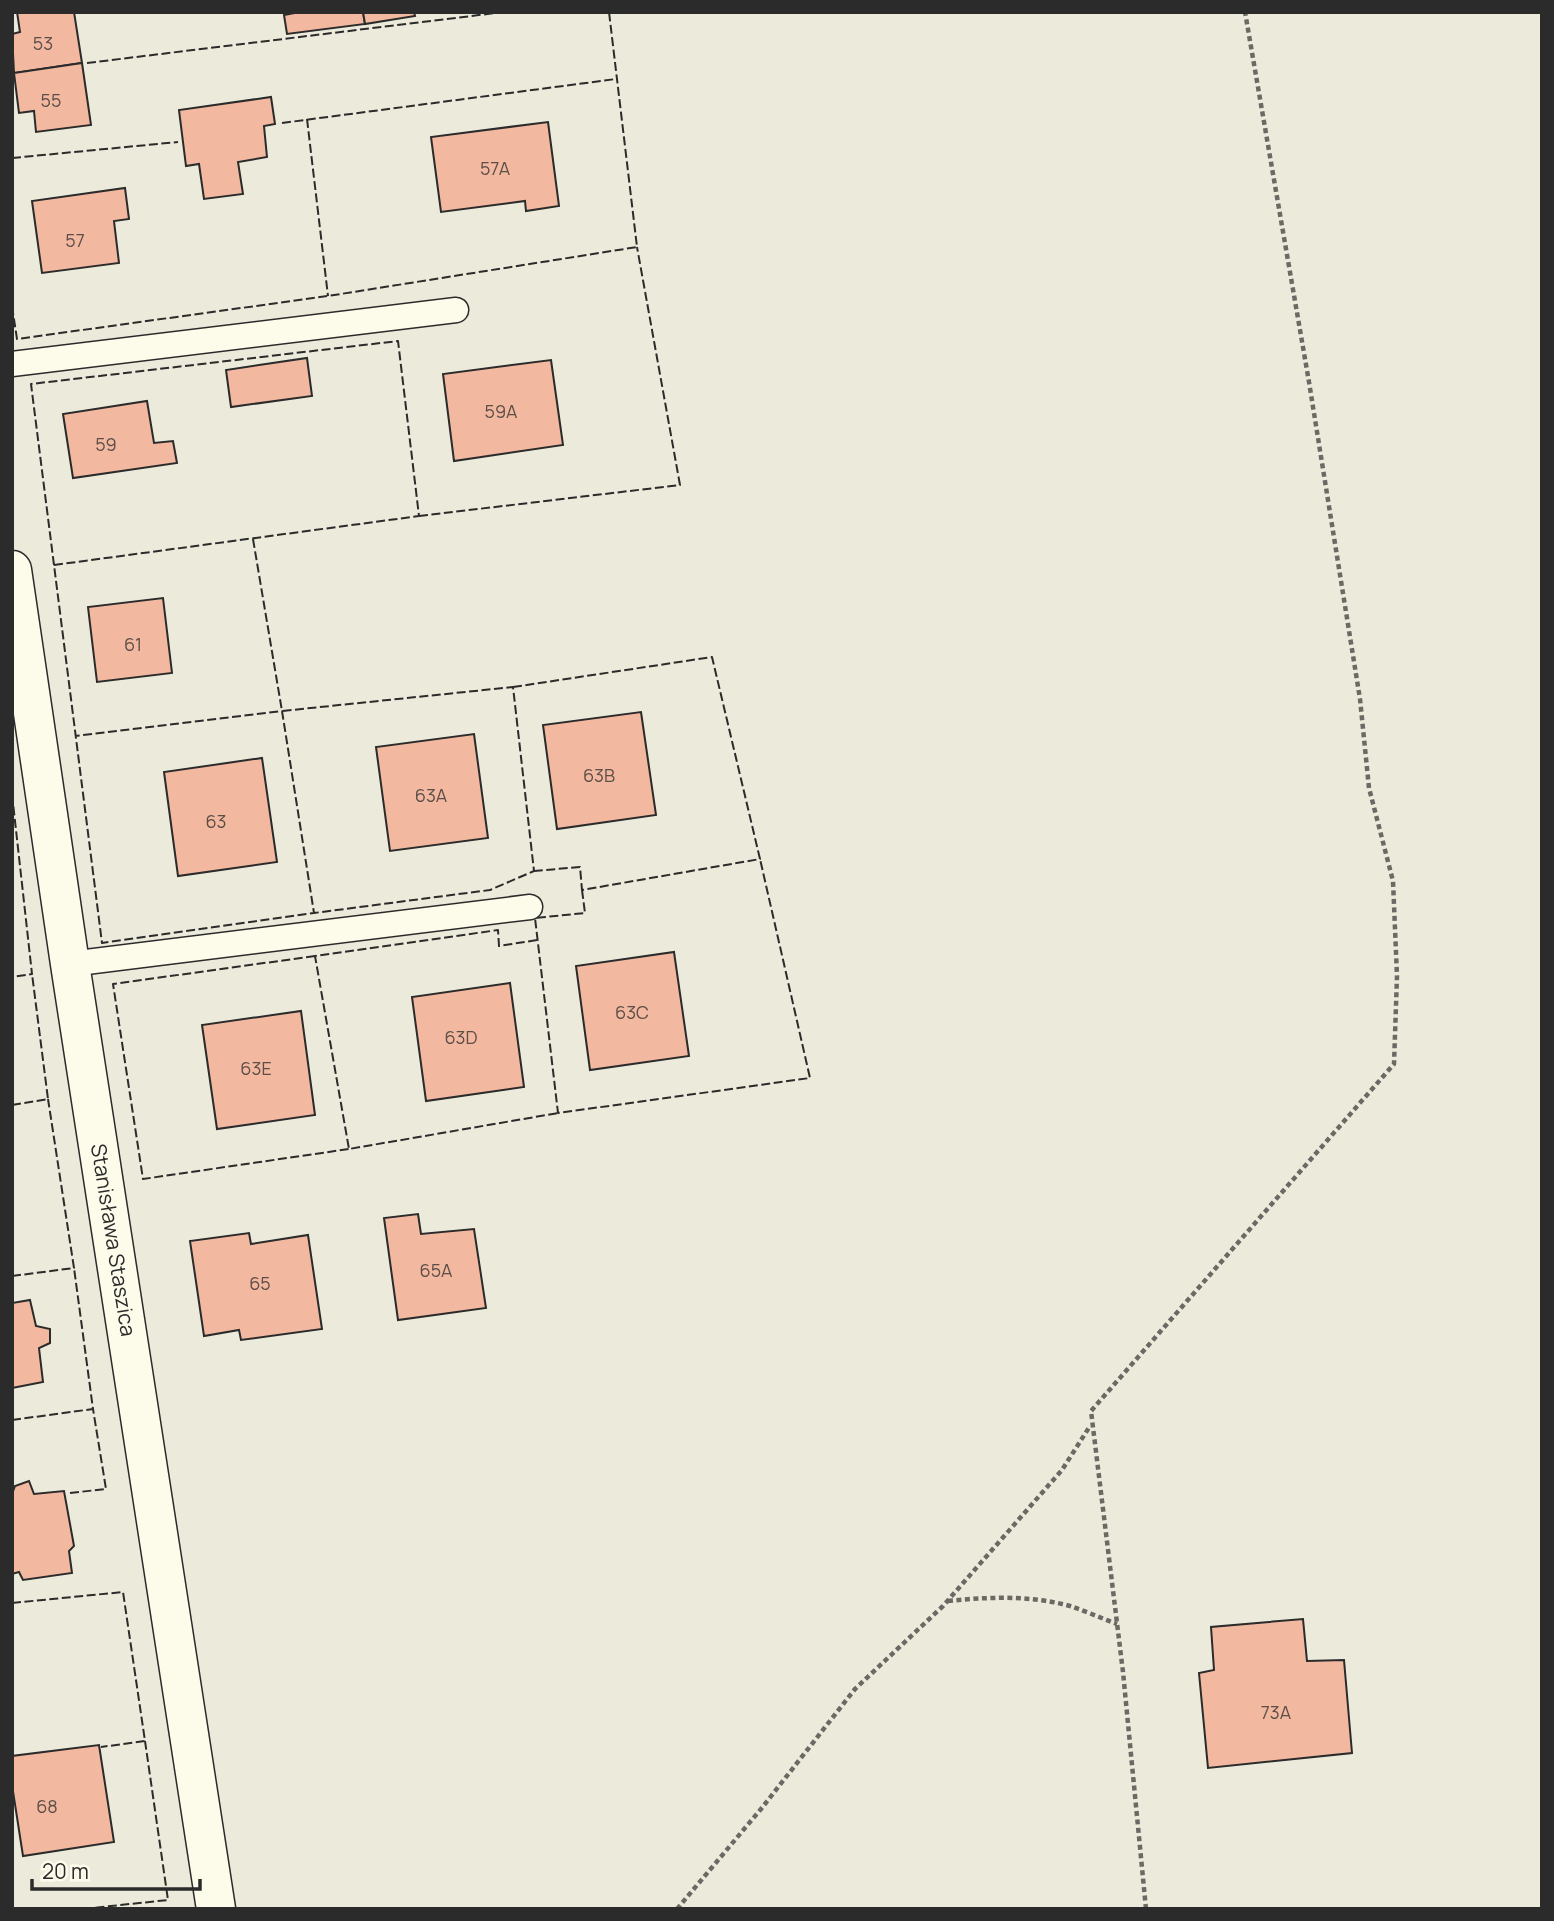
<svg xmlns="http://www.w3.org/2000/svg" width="1554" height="1921" font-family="Manrope,sans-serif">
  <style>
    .green { fill: #ecebdb; stroke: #74746e; stroke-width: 2 }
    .building { fill: #f2b8a0; stroke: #2b2b2b; stroke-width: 2 }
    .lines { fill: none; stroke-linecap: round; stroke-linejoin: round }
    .service-casing { stroke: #2b2b2b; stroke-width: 27 }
    .minor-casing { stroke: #2b2b2b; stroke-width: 41 }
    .path { stroke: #6a6964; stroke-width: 4.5; stroke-dasharray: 5 3.5; stroke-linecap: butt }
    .service { stroke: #fdfbea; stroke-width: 24 }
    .minor { stroke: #fdfbea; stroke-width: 38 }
    .fence { stroke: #2b2b2b; stroke-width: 2; stroke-dasharray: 9 3.5; stroke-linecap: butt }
    .labels { text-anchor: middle; stroke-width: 5; stroke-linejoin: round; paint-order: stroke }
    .number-label { font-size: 18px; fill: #5d4e48 }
    .street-label { font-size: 21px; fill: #2b2b2b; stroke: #fdfbea }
  </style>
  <rect width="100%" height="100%" fill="#fdfbea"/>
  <rect class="green" x="12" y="12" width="1530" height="1897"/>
  <g class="building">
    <polygon points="17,12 74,12 82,63 14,73 12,34 20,32"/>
    <polygon points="300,12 363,12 365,24 287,34 284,15"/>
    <polygon points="363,12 414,12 415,16 365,24"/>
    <polygon points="82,63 91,125 36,132 34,111 19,113 14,73"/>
    <polygon points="271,97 275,124 264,126 267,157 238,162 243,194 204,199 199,164 186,166 179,110"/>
    <polygon points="548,122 559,206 526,211 525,201 441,212 431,137"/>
    <polygon points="125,188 129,219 114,221 119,263 42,273 32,201"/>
    <polygon points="307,358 312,396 231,407 226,370"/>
    <polygon points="551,360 563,445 454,461 443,374"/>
    <polygon points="147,401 154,443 173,441 177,463 73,478 63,414"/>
    <polygon points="163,598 172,673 97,682 88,607"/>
    <polygon points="641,712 656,815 557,829 543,725"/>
    <polygon points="474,734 488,838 390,851 376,747"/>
    <polygon points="262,758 277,862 178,876 164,772"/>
    <polygon points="674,952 689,1056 590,1070 576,966"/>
    <polygon points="510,983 524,1087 426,1101 412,997"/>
    <polygon points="301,1011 315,1115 217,1129 202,1025"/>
    <polygon points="418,1214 421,1234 474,1229 486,1308 398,1320 384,1218"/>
    <polygon points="249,1233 251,1244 308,1235 322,1329 241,1340 239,1330 204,1336 190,1241"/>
    <polygon points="30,1300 36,1326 50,1329 50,1343 39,1348 43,1382 12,1388 12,1303"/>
    <polygon points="29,1481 34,1494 64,1491 74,1546 69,1551 72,1573 23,1580 19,1572 12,1574 12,1494 15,1486"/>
    <polygon points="1303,1619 1307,1661 1344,1660 1352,1753 1208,1768 1199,1673 1214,1670 1211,1627"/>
    <polygon points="99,1745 114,1842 23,1856 12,1785 12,1756"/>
  </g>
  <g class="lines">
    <defs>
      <g id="service">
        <polyline points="12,364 456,310"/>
        <polyline points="70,964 530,907"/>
      </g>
      <polyline id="minor" points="12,570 70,964 216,1909"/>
    </defs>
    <use href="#service" class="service-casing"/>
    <use href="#minor" class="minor-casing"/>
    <g class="path">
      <path d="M 948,1601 C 988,1597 1030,1595 1070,1606 C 1085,1611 1101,1618 1117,1624"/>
      <polyline points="677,1909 761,1809 855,1689 943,1606 1062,1470 1090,1426"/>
      <polyline points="1146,1909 1123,1672 1091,1411 1394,1064 1397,976 1393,881 1369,788 1360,699 1309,382 1245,12"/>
    </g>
    <use href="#service" class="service"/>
    <use href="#minor" class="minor"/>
    <g class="fence">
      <polyline points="87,63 504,12"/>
      <polyline points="307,119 328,296"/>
      <polyline points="282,123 616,79"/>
      <polyline points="12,158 178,142"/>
      <polyline points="12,306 17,339 328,296 637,247 609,12"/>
      <polyline points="419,516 680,485 637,247"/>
      <polyline points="253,539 282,711 513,687 534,871 490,890 314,913"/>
      <polyline points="54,565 419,516 398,341 31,384 102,943 314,913 282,711 75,736"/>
      <polyline points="513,687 712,657 760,859 582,890 580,867 534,871"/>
      <polyline points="12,794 32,974 12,977"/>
      <polyline points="582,890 585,913 535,918 558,1113 810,1078 760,859"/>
      <polyline points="537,940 499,946 498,930 315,956 349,1149 558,1113"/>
      <polyline points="315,956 113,984 143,1179 349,1149"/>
      <polyline points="12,1105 48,1099 32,974"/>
      <polyline points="12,1276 74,1268 48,1099"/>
      <polyline points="12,1420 93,1409 74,1268"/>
      <polyline points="70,1493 106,1489 93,1409"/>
      <polyline points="12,1603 123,1592 145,1741 101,1747"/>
      <polyline points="83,1909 168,1900 145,1741"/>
    </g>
  </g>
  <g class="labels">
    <g class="number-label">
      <text x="43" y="50">53</text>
      <text x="51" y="107">55</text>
      <text x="495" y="175">57A</text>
      <text x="75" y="247">57</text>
      <text x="501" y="418">59A</text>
      <text x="106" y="451">59</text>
      <text x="133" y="651">61</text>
      <text x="599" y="782">63B</text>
      <text x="431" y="802">63A</text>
      <text x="216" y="828">63</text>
      <text x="632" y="1019">63C</text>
      <text x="461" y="1044">63D</text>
      <text x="256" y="1075">63E</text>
      <text x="436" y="1277">65A</text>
      <text x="260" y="1290">65</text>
      <text x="1276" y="1719">73A</text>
      <text x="47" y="1813">68</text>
    </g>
    <g class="street-label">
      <text transform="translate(113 1240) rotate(81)" y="7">Stanisława Staszica</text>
    </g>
  </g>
  <rect width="1554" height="1921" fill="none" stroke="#2b2b2b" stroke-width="28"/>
  <path d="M32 1879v10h168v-10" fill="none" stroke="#2b2b2b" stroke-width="3.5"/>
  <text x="42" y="1879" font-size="21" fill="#2b2b2b" stroke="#fdfbea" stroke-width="5" paint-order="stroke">20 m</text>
</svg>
